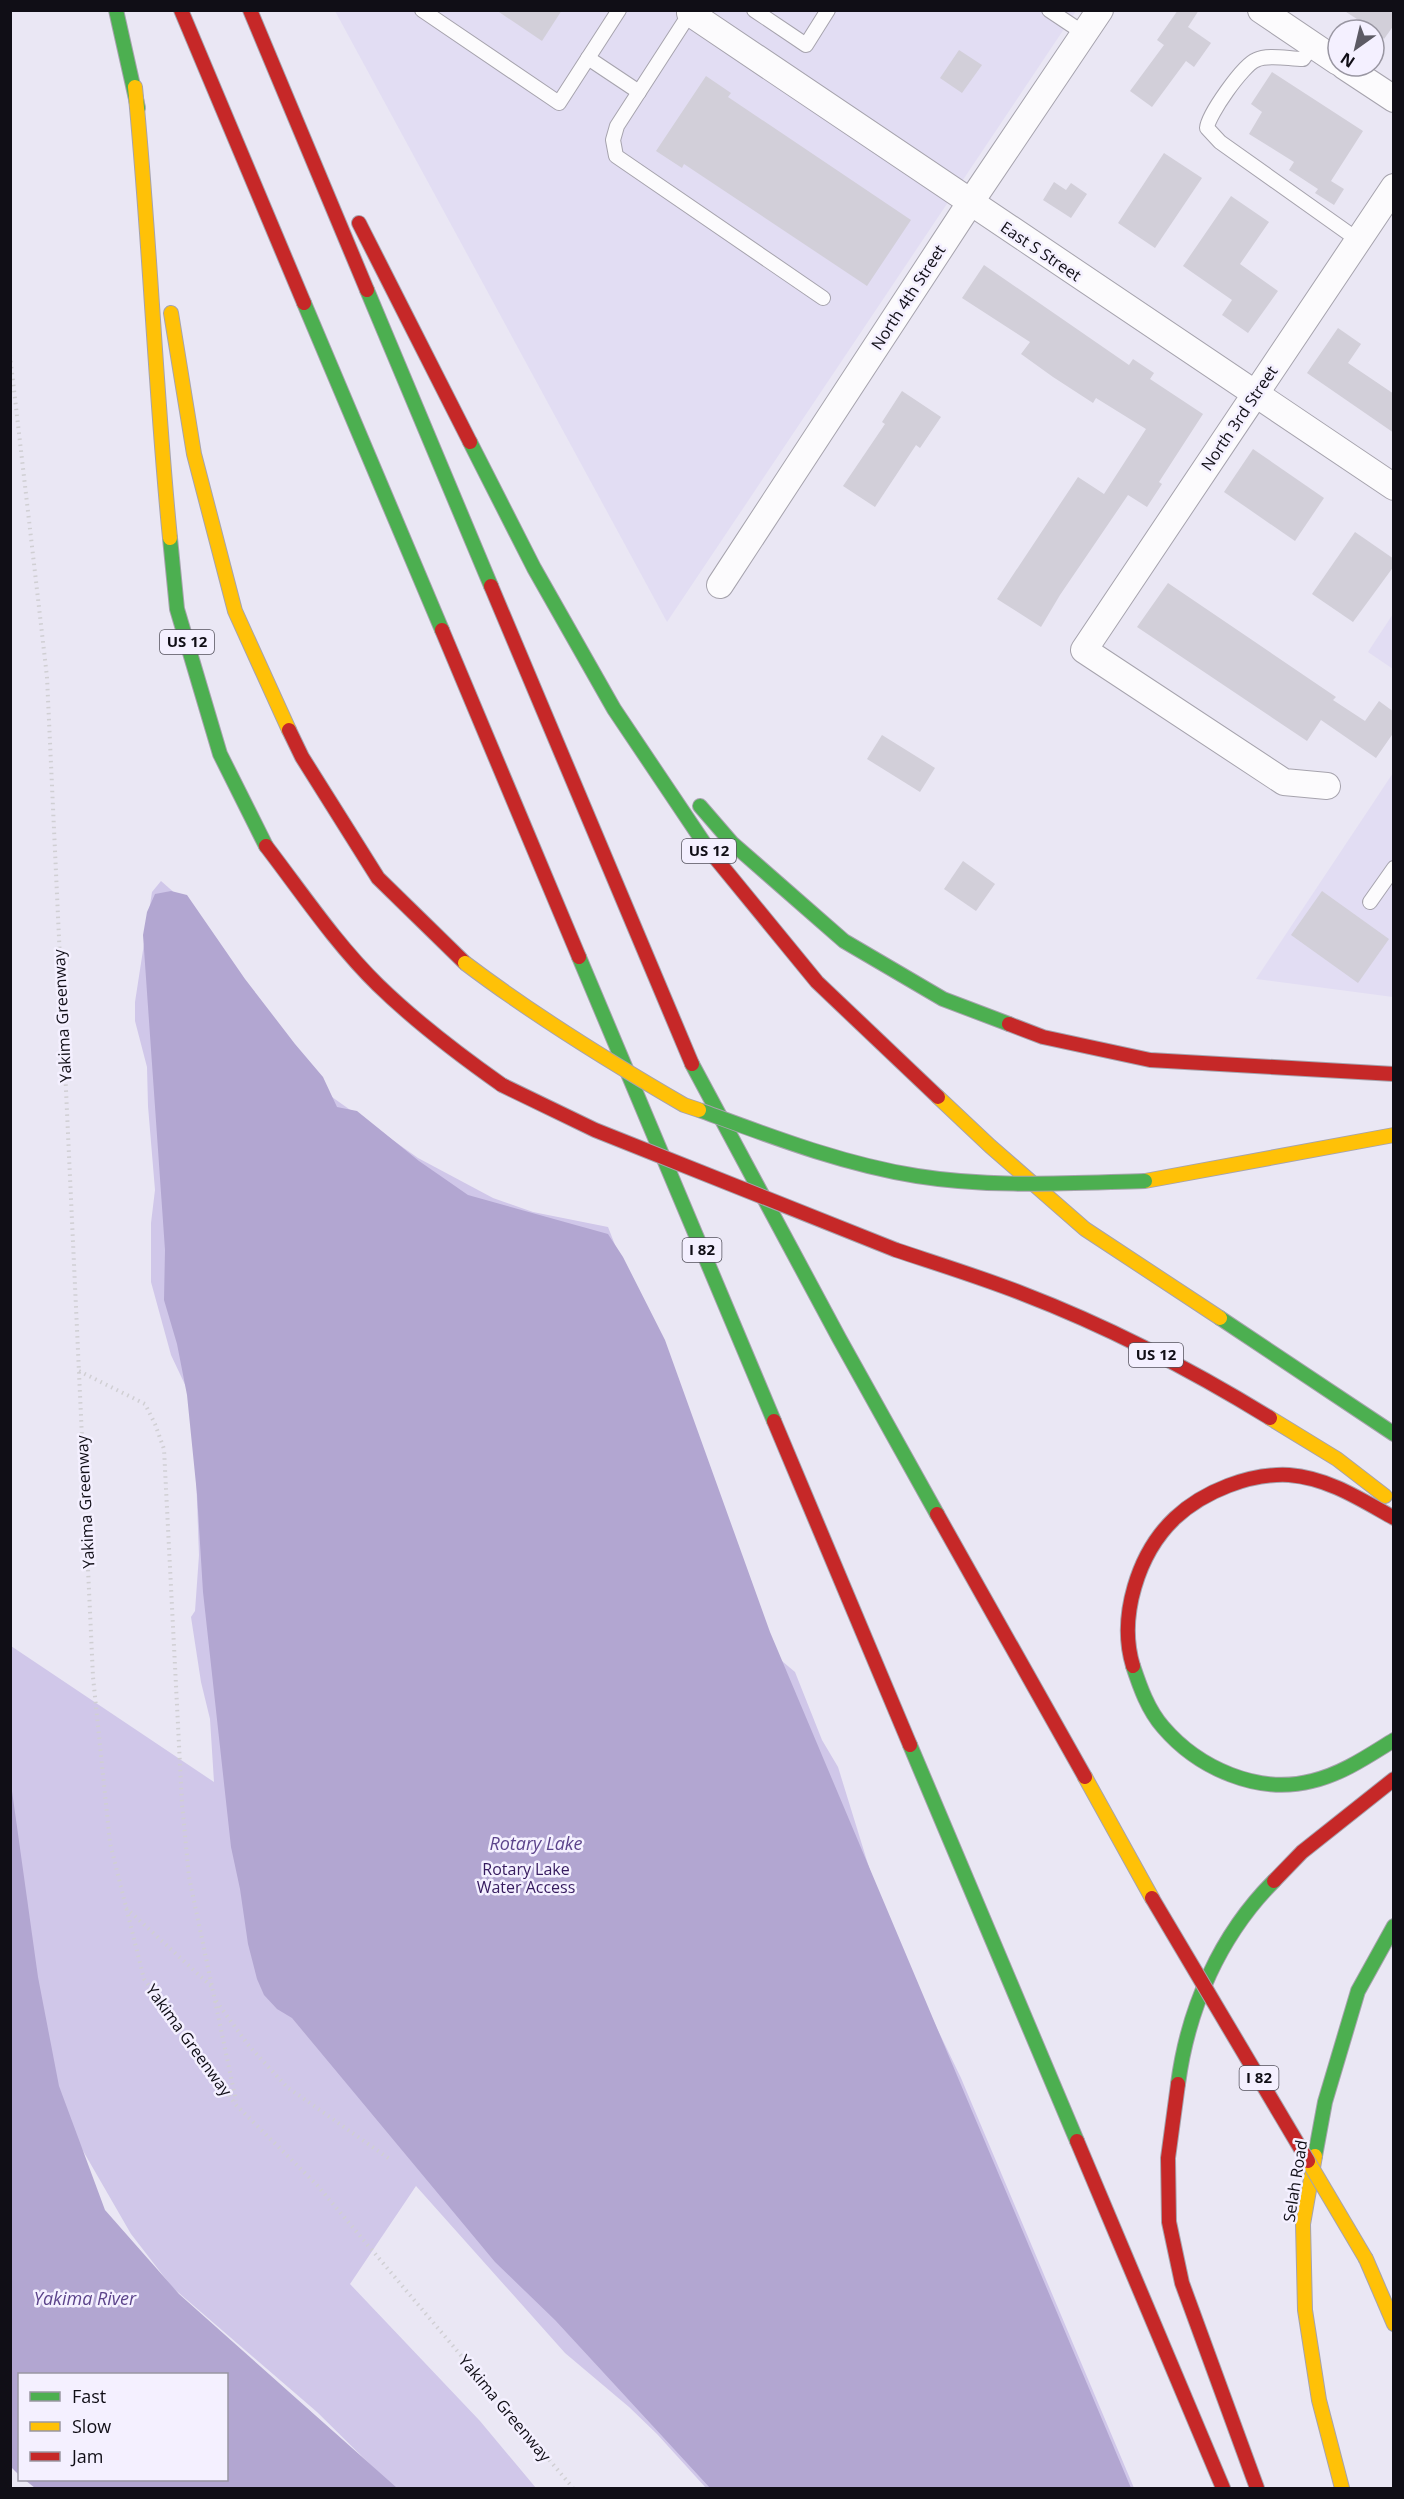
<svg xmlns="http://www.w3.org/2000/svg" width="1404" height="2499" font-family="'Open Sans',sans-serif">
  <style>
    .built { fill: #e2ddf3 }
    .green { fill: #d0c7e9 }
    .water { fill: #b2a6d1 }
    .building { fill: #d2cfd9 }
    .lines { fill: none; stroke-linecap: round; stroke-linejoin: round }
    .lane-casing { stroke: #a6a3ad; stroke-width: 16 }
    .street-casing { stroke: #a6a3ad; stroke-width: 28 }
    .fast-casing { stroke: #a6a3ad; stroke-width: 16 }
    .slow-casing { stroke: #a6a3ad; stroke-width: 16 }
    .jam-casing { stroke: #a6a3ad; stroke-width: 16 }
    .path { stroke: #d0cfd3; stroke-width: 4; stroke-dasharray: 1.5 4.5; stroke-linecap: butt }
    .lane { stroke: #fcfbfd; stroke-width: 14 }
    .street { stroke: #fcfbfd; stroke-width: 26 }
    .fast { stroke: #4caf50; stroke-width: 14 }
    .slow { stroke: #ffc107; stroke-width: 14 }
    .jam { stroke: #c62828; stroke-width: 14 }
    .fast-bridge-casing { stroke: #a6a3ad; stroke-width: 16; stroke-linecap: butt }
    .slow-bridge-casing { stroke: #a6a3ad; stroke-width: 16; stroke-linecap: butt }
    .jam-bridge-casing { stroke: #a6a3ad; stroke-width: 16; stroke-linecap: butt }
    .fast-bridge { stroke: #4caf50; stroke-width: 14 }
    .slow-bridge { stroke: #ffc107; stroke-width: 14 }
    .jam-bridge { stroke: #c62828; stroke-width: 14 }
    .labels { text-anchor: middle; stroke-width: 5; stroke-linejoin: round; paint-order: stroke }
    .shield { fill: #f4f0ff; stroke: #54525c; stroke-width: 1.5 }
    .shield-label { font-size: 15px; font-weight: bold; fill: #100e16 }
    .street-label { font-size: 16px; fill: #100e16; stroke: #f4f0ff }
    .park-label { font-size: 16px; fill: #361b5f; stroke: #f4f0ff }
    .water-label { font-size: 18px; font-style: italic; fill: #5c448b; stroke: #f4f0ff }
  </style>
  <rect width="100%" height="100%" fill="#eae7f4"/>
  <g class="built">
    <polygon points="335,11 1076,11 667,622"/>
    <polygon points="1393,614 1393,669 1368,652"/>
    <polygon points="1393,773 1393,997 1256,979"/>
  </g>
  <polygon class="green" points="161,881 177,895 332,1097 418,1158 493,1198 533,1212 608,1227 776,1656 795,1672 822,1740 838,1767 872,1877 919,1991 961,2078 1134,2488 706,2488 657,2434 629,2407 565,2353 416,2186 350,2284 480,2421 536,2488 394,2488 317,2412 172,2287 131,2234 52,2097 11,1916 11,1646 214,1782 210,1719 201,1682 191,1617 195,1611 199,1555 194,1422 188,1391 171,1355 151,1282 151,1223 155,1190 148,1106 147,1067 135,1021 135,1002 152,892"/>
  <g class="water">
    <polygon points="171,891 187,895 245,979 295,1044 323,1077 337,1107 357,1111 419,1161 468,1195 608,1234 623,1257 665,1340 770,1632 1131,2488 710,2488 555,2320 495,2262 292,2018 277,2009 264,1995 257,1979 248,1944 240,1889 231,1847 203,1592 197,1494 187,1395 177,1344 164,1300 165,1250 143,935 147,912 155,894"/>
    <polygon points="11,1784 38,1977 59,2086 105,2210 179,2294 397,2488 35,2488 25,2480 226,2480 226,2374 20,2374 19,2475 11,2467"/>
  </g>
  <g class="building">
    <polygon points="496,10 562,10 542,41"/>
    <polygon points="1178,10 1199,10 1188,27 1211,43 1194,67 1186,61 1152,107 1130,91 1164,45 1157,40"/>
    <polygon points="1343,10 1394,10 1394,25 1384,39 1374,30"/>
    <polygon points="959,50 982,65 962,93 940,78"/>
    <polygon points="1272,72 1363,131 1331,181 1344,189 1334,205 1315,193 1318,189 1289,170 1294,162 1249,134 1262,112 1251,104"/>
    <polygon points="706,76 731,93 728,97 911,220 867,286 684,164 682,168 656,151"/>
    <polygon points="1164,153 1202,178 1155,248 1118,223"/>
    <polygon points="1054,182 1066,190 1071,183 1087,194 1071,218 1043,200"/>
    <polygon points="1231,196 1269,222 1240,264 1278,291 1248,333 1222,315 1232,300 1183,266"/>
    <polygon points="984,265 1129,365 1133,359 1154,373 1150,379 1203,414 1159,482 1162,484 1147,507 1128,495 1060,595 1041,627 997,599 1078,477 1104,494 1146,429 1096,398 1093,403 1053,377 1021,354 1030,342 962,298"/>
    <polygon points="1338,328 1361,344 1348,363 1394,394 1394,433 1307,373"/>
    <polygon points="902,391 941,417 920,448 916,445 875,507 843,486 885,424 882,422"/>
    <polygon points="1253,449 1324,498 1295,541 1224,492"/>
    <polygon points="1355,532 1394,559 1394,566 1353,622 1312,594"/>
    <polygon points="1168,583 1336,697 1333,700 1365,721 1379,701 1394,712 1394,732 1376,758 1321,720 1307,741 1137,627"/>
    <polygon points="882,735 935,768 920,792 867,759"/>
    <polygon points="963,861 995,884 976,911 944,889"/>
    <polygon points="1322,891 1389,939 1358,983 1291,935"/>
  </g>
  <g class="lines">
    <defs>
      <g id="lane">
        <polyline points="422,10 559,103 619,10"/>
        <polyline points="754,10 806,45 828,10"/>
        <polyline points="1049,10 1085,34"/>
        <polyline points="690,13 617,126 613,140 616,156 823,298"/>
        <path d="M 1313,45 L 1303,59 C 1289,59 1268,54 1256,60 C 1243,65 1208,115 1207,128 L 1220,142 L 1358,240"/>
        <polyline points="588,58 639,92"/>
        <polyline points="1370,902 1394,868"/>
      </g>
      <g id="street">
        <polyline points="692,10 690,13 1394,487"/>
        <polyline points="1261,10 1338,62"/>
        <polyline points="1344,66 1394,99"/>
        <polyline points="720,585 970,203 1100,10"/>
        <polyline points="1327,786 1284,782 1084,650 1394,187"/>
      </g>
      <g id="fast">
        <polyline points="116,10 138,108"/>
        <polyline points="367,290 491,586"/>
        <polyline points="304,303 442,630"/>
        <polyline points="470,442 534,568 614,709 708,849"/>
        <polyline points="170,538 177,609 220,754 266,846"/>
        <polyline points="700,806 732,843 844,941 943,999 1009,1024"/>
        <polyline points="579,957 774,1421"/>
        <polyline points="692,1064 839,1338 937,1514"/>
        <polyline points="1220,1318 1394,1434"/>
        <path d="M 1133,1666 C 1140,1687 1148,1710 1163,1727 C 1198,1768 1258,1795 1312,1781 C 1342,1774 1368,1756 1394,1740"/>
        <polyline points="910,1745 1077,2141"/>
        <path d="M 1178,2084 C 1188,2008 1220,1935 1274,1881"/>
        <polyline points="1315,2156 1325,2102 1358,1991 1394,1926"/>
      </g>
      <g id="slow">
        <path d="M 135,87 C 150,237 155,388 170,538"/>
        <polyline points="171,313 194,454 235,611 289,730"/>
        <polyline points="938,1097 990,1146 1085,1229 1220,1318"/>
        <polyline points="1145,1181 1394,1135"/>
        <polyline points="1270,1418 1337,1459 1385,1496"/>
        <polyline points="1085,1777 1152,1898"/>
        <polyline points="1315,2156 1303,2224 1305,2310 1319,2400 1342,2488"/>
        <polyline points="1366,2259 1394,2324"/>
      </g>
      <g id="jam">
        <polyline points="181,10 304,303"/>
        <polyline points="250,10 367,290"/>
        <polyline points="359,223 470,442"/>
        <polyline points="491,586 692,1064"/>
        <polyline points="442,630 579,957"/>
        <polyline points="289,730 302,757 378,878 465,963"/>
        <path d="M 266,846 C 302,893 336,944 378,985 C 416,1022 458,1054 502,1085"/>
        <polyline points="708,849 817,982 938,1097"/>
        <polyline points="1009,1024 1043,1037 1150,1060 1394,1074"/>
        <path d="M 896,1250 C 938,1264 980,1277 1021,1293 C 1107,1326 1192,1370 1270,1418"/>
        <polyline points="774,1421 910,1745"/>
        <polyline points="937,1514 1085,1777"/>
        <path d="M 1133,1666 C 1118,1617 1138,1553 1175,1518 C 1204,1491 1250,1473 1289,1475 C 1328,1478 1360,1499 1394,1518"/>
        <polyline points="1274,1881 1302,1852 1394,1779"/>
        <polyline points="1178,2084 1168,2158 1169,2222 1182,2283 1257,2488"/>
        <polyline points="1077,2141 1223,2488"/>
      </g>
    </defs>
    <use href="#lane" class="lane-casing"/>
    <use href="#street" class="street-casing"/>
    <use href="#fast" class="fast-casing"/>
    <use href="#slow" class="slow-casing"/>
    <use href="#jam" class="jam-casing"/>
    <g class="path">
      <polyline points="10,355 47,677 93,1677 110,1843 144,1979 236,2105 317,2185 573,2488"/>
      <polyline points="79,1371 145,1404 155,1424 164,1449 182,1804 189,1877 236,2101"/>
      <polyline points="126,1908 211,1986"/>
      <polyline points="216,2001 249,2046 287,2087 391,2160"/>
    </g>
    <use href="#lane" class="lane"/>
    <use href="#street" class="street"/>
    <use href="#fast" class="fast"/>
    <use href="#slow" class="slow"/>
    <use href="#jam" class="jam"/>
    <defs>
      <path id="fast-bridge" d="M 699,1110 C 770,1136 842,1164 917,1176 C 992,1188 1069,1183 1145,1181"/>
      <g id="slow-bridge">
        <path d="M 465,963 C 535,1016 608,1061 684,1105 L 699,1110"/>
        <polyline points="1308,2161 1366,2259"/>
      </g>
      <g id="jam-bridge">
        <polyline points="502,1085 595,1130 896,1250"/>
        <polyline points="1152,1898 1308,2161"/>
      </g>
    </defs>
    <use href="#fast-bridge" class="fast-bridge-casing"/>
    <use href="#slow-bridge" class="slow-bridge-casing"/>
    <use href="#jam-bridge" class="jam-bridge-casing"/>
    <use href="#fast-bridge" class="fast-bridge"/>
    <use href="#slow-bridge" class="slow-bridge"/>
    <use href="#jam-bridge" class="jam-bridge"/>
  </g>
  <g class="labels">
    <g class="shield">
      <rect x="160" y="630" width="54" height="24" rx="4.5"/>
      <rect x="682" y="839" width="54" height="24" rx="4.5"/>
      <rect x="682.5" y="1238" width="39" height="24" rx="4.5"/>
      <rect x="1129" y="1343" width="54" height="24" rx="4.5"/>
      <rect x="1239.5" y="2066" width="39" height="24" rx="4.5"/>
    </g>
    <g class="shield-label">
      <text x="187" y="647">US 12</text>
      <text x="709" y="856">US 12</text>
      <text x="702" y="1255">I 82</text>
      <text x="1156" y="1360">US 12</text>
      <text x="1259" y="2083">I 82</text>
    </g>
    <g class="street-label">
      <text transform="translate(1041 251) rotate(34)" y="6">East S Street</text>
      <text transform="translate(908 297) rotate(-57)" y="6">North 4th Street</text>
      <text transform="translate(1239 418) rotate(-56)" y="6">North 3rd Street</text>
      <text transform="translate(62 1016) rotate(-93)" y="6">Yakima Greenway</text>
      <text transform="translate(85 1502) rotate(-93)" y="6">Yakima Greenway</text>
      <text transform="translate(189 2040) rotate(54)" y="6">Yakima Greenway</text>
      <text transform="translate(1295 2181) rotate(-81)" y="6">Selah Road</text>
      <text transform="translate(505 2408) rotate(50)" y="6">Yakima Greenway</text>
    </g>
    <g class="park-label">
      <text x="526" y="1875">Rotary Lake<tspan x="526" dy="18">Water Access</tspan></text>
    </g>
    <g class="water-label">
      <text x="536" y="1850">Rotary Lake</text>
      <text x="85" y="2305">Yakima River</text>
    </g>
  </g>
  <rect width="1404" height="2499" fill="none" stroke="#100e16" stroke-width="24"/>
  <rect x="18" y="2373" width="210" height="108" fill="#f4f0ff" stroke="#9996a2" stroke-width="1.5"/>
  <rect x="30" y="2392" width="30" height="9" fill="#4caf50" stroke="#9996a2" stroke-width="1.5"/>
  <text x="72" y="2403" font-size="18" fill="#100e16">Fast</text>
  <rect x="30" y="2422" width="30" height="9" fill="#ffc107" stroke="#9996a2" stroke-width="1.5"/>
  <text x="72" y="2433" font-size="18" fill="#100e16">Slow</text>
  <rect x="30" y="2452" width="30" height="9" fill="#c62828" stroke="#9996a2" stroke-width="1.5"/>
  <text x="72" y="2463" font-size="18" fill="#100e16">Jam</text>
  <g transform="translate(1356 48) rotate(214)"><circle r="28" fill="#f4f0ff" stroke="#9996a2" stroke-width="1.5"/>
  <path d="M0-4.5L10 22L0 15L-10 22Z" fill="#5c5a64"/>
  <text y="-9" font-size="16" font-weight="bold" text-anchor="middle" fill="#100e16">N</text>
  </g>
</svg>
